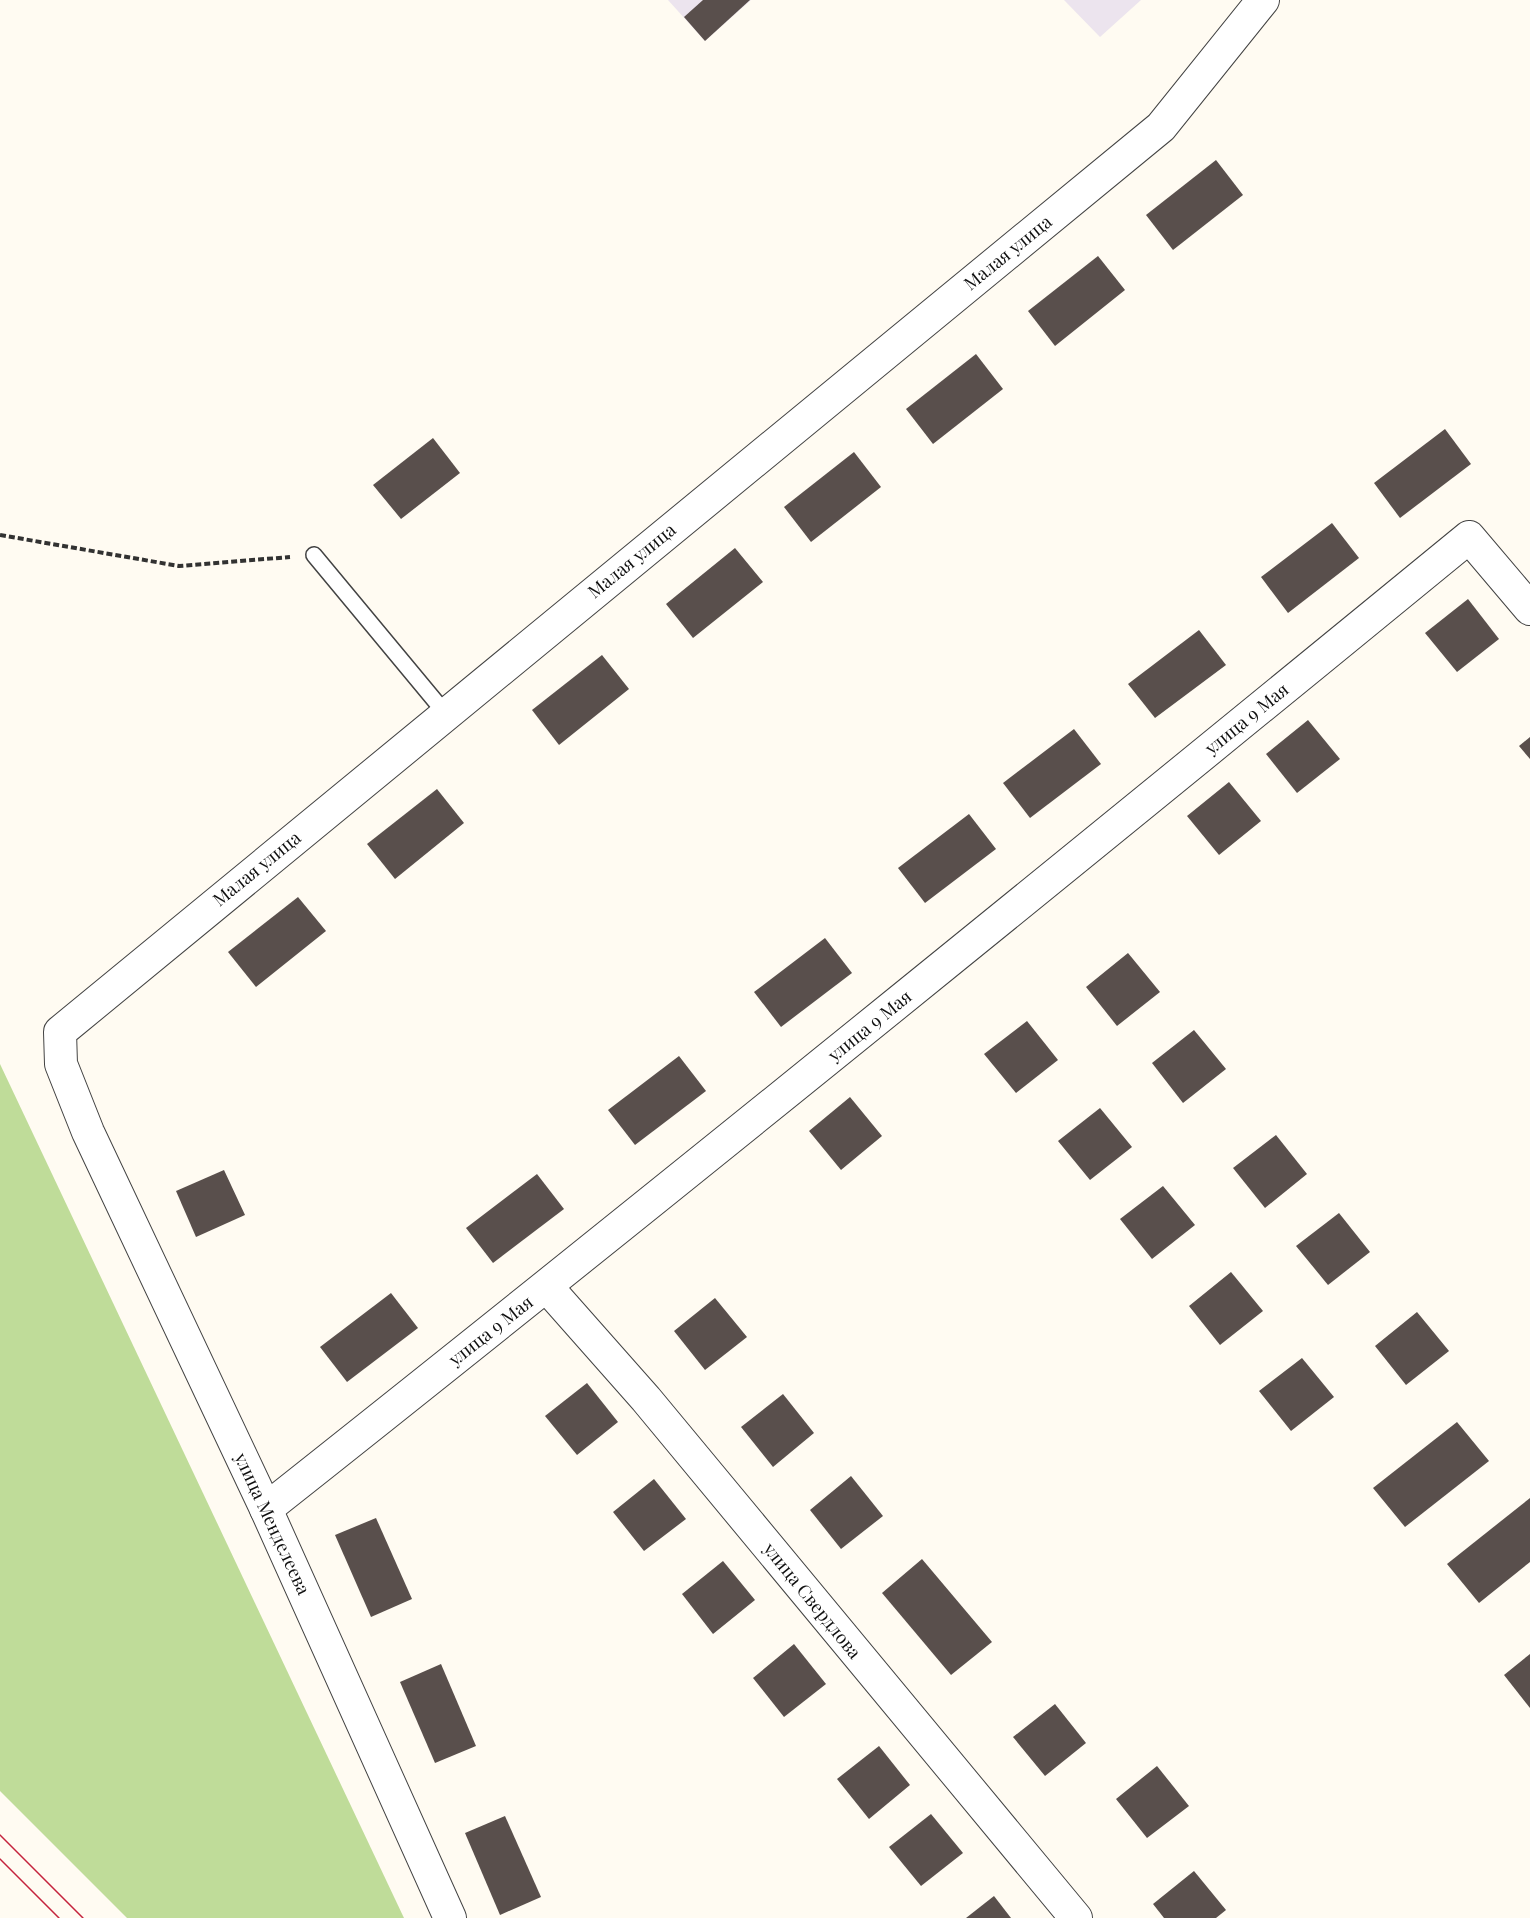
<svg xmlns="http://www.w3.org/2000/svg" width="1530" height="1918" font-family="'Playfair Display',serif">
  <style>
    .industrial { fill: #ece4ee }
    .forest { fill: #bfdc99 }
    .building { fill: #594f4c }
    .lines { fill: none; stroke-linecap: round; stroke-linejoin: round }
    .service-casing { stroke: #434343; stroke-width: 18 }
    .minor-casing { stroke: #434343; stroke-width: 34 }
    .path { stroke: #323232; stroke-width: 4; stroke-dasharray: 6 3; stroke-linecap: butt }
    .service { stroke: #fff; stroke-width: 15 }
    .minor { stroke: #fff; stroke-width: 32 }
    .tram { stroke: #c4233d; stroke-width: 1.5 }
    .labels { text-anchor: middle; stroke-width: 6; stroke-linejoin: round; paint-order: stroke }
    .street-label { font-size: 18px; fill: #101010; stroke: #fff }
  </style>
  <rect width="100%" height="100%" fill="#fffbf2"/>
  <g class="industrial">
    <polygon points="668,0 751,0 705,41"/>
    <polygon points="1064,0 1141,0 1100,37"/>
  </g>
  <polygon class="forest" points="0,1064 404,1918 127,1918 0,1791"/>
  <g class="building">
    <polygon points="703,0 750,0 705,41 684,17"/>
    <polygon points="1216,160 1243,195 1173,250 1146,215"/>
    <polygon points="1098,256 1125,290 1055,346 1028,311"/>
    <polygon points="976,354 1003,389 933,444 906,409"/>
    <polygon points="1445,429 1471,464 1400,518 1374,483"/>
    <polygon points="433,438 460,473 401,519 373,485"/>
    <polygon points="854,452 881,487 811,542 784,507"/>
    <polygon points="1332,523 1359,558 1288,613 1261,577"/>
    <polygon points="735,548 763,582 693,638 666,604"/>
    <polygon points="1468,599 1499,639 1457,672 1425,633"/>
    <polygon points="1199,630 1226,665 1155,718 1128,684"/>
    <polygon points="602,655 629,689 559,745 532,710"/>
    <polygon points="1308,720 1340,759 1297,793 1266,754"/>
    <polygon points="1074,729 1101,764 1030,818 1003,783"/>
    <polygon points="1530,737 1530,759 1519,746"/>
    <polygon points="1229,782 1261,821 1219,855 1187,816"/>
    <polygon points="437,789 464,823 395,879 367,844"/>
    <polygon points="969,814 996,849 925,903 898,868"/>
    <polygon points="298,897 326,931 256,987 228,952"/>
    <polygon points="825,938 852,973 781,1027 754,992"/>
    <polygon points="1128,953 1160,992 1117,1026 1086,987"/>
    <polygon points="1027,1021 1058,1060 1016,1093 984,1054"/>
    <polygon points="1194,1030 1226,1069 1183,1103 1152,1063"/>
    <polygon points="679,1056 706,1091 635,1145 608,1110"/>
    <polygon points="850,1097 882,1136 841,1170 809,1131"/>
    <polygon points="1100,1108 1132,1147 1090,1180 1058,1141"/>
    <polygon points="1276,1135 1307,1174 1265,1208 1233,1168"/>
    <polygon points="224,1170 245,1215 196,1237 176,1191"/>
    <polygon points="537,1174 564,1209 493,1263 466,1228"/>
    <polygon points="1163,1186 1195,1225 1152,1259 1120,1219"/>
    <polygon points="1339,1213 1370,1252 1328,1285 1296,1246"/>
    <polygon points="1231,1272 1263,1311 1220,1345 1189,1306"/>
    <polygon points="391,1293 418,1328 347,1382 320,1347"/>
    <polygon points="715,1298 747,1337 705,1370 674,1331"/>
    <polygon points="1417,1312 1449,1351 1406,1385 1375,1346"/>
    <polygon points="1302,1358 1334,1397 1291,1431 1259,1391"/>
    <polygon points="587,1383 618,1422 577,1455 545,1416"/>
    <polygon points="783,1394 814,1433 773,1467 741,1427"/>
    <polygon points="1457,1422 1489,1461 1405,1527 1373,1488"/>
    <polygon points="851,1476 883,1516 841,1549 810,1510"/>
    <polygon points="654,1479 686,1519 644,1551 613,1512"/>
    <polygon points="1530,1498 1530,1562 1479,1603 1447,1564"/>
    <polygon points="376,1518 412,1599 371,1617 335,1535"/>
    <polygon points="922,1559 992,1642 951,1675 882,1593"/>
    <polygon points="723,1561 755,1600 713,1634 682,1594"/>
    <polygon points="794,1644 826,1684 784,1717 753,1678"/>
    <polygon points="1530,1654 1530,1708 1504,1675"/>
    <polygon points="441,1664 476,1746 435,1763 400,1682"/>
    <polygon points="1055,1704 1086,1743 1045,1776 1013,1737"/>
    <polygon points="879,1746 910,1785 869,1819 837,1779"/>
    <polygon points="1157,1766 1189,1806 1147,1838 1116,1799"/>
    <polygon points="931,1814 963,1853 921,1886 889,1847"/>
    <polygon points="505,1816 541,1897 500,1915 465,1833"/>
    <polygon points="1194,1871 1226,1910 1216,1918 1164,1918 1153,1904"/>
    <polygon points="994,1896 1011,1918 966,1918"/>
  </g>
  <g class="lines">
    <defs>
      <polyline id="service" points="314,555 446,714"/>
      <g id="minor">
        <polyline points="547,1287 646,1399 1076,1918"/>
        <path d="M 266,1509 C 670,1189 1070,864 1469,537 L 1530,609"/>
        <polyline points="450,1918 266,1509 88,1132 61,1064 60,1032 1161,127 1263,0"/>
      </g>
    </defs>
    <use href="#service" class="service-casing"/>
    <use href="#minor" class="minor-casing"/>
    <polyline class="path" points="0,535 179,566 290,557"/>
    <use href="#service" class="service"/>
    <use href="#minor" class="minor"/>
    <g class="tram">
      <polyline points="0,1835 83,1918"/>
      <polyline points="0,1859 59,1918"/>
    </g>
  </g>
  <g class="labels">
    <g class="street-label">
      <text transform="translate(1008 253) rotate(-39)" y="6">Малая улица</text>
      <text transform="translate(632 561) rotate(-39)" y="6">Малая улица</text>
      <text transform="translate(1247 719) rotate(-39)" y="6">улица 9 Мая</text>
      <text transform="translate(257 869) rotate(-39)" y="6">Малая улица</text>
      <text transform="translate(870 1026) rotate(-39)" y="6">улица 9 Мая</text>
      <text transform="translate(491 1331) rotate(-38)" y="6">улица 9 Мая</text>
      <text transform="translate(272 1524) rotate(65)" y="6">улица Менделеева</text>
      <text transform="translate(812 1601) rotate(51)" y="6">улица Свердлова</text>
    </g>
  </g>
</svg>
